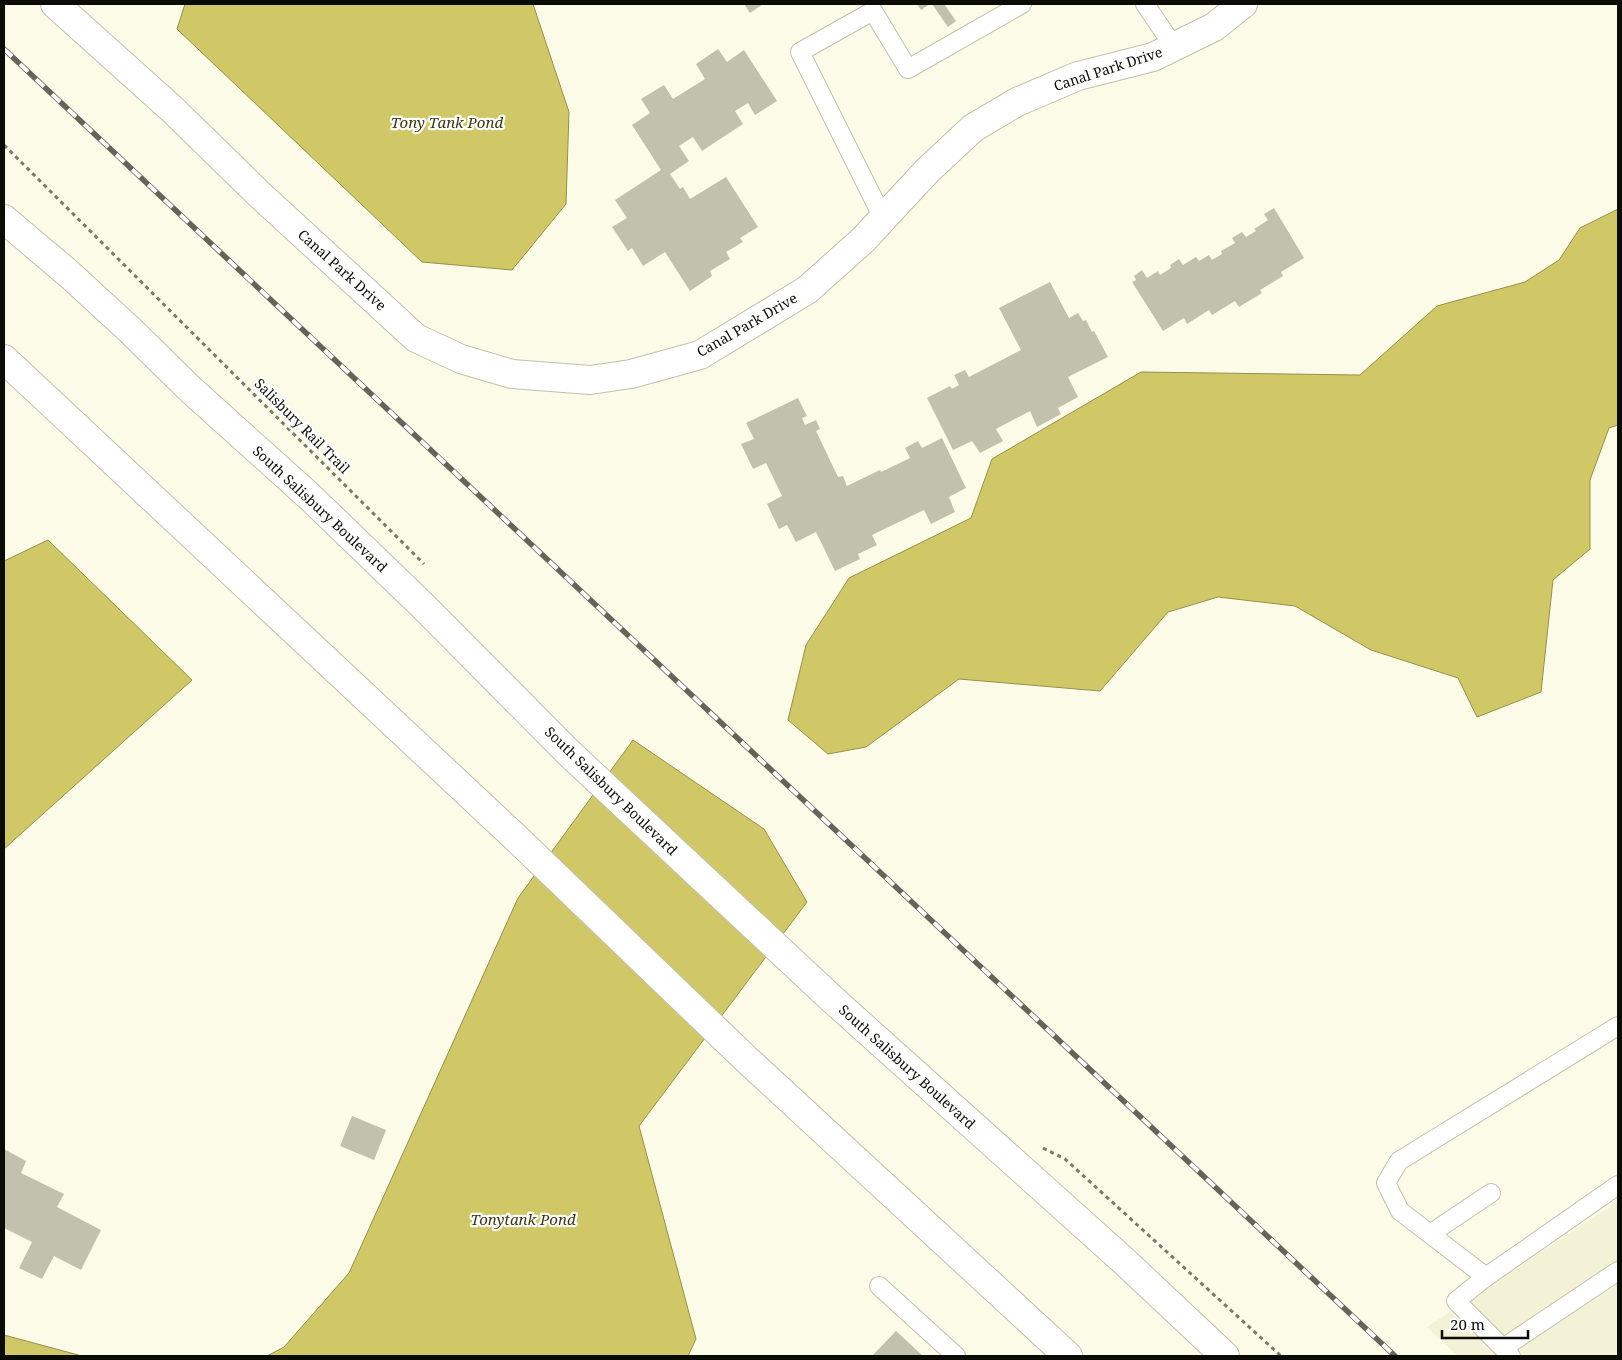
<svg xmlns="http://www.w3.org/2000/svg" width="1622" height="1360" font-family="'Noto Serif',serif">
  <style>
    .built { fill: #f3f1d6 }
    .water { fill: #d0c867; stroke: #95904a }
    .building { fill: #c2c1ae }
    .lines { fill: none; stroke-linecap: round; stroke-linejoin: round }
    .service-casing { stroke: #c1c0ad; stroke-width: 20 }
    .minor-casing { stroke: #c1c0ad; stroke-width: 30 }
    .primary-casing { stroke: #c1c0ad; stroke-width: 30 }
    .path { stroke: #7a796d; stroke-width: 3; stroke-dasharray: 4 4; stroke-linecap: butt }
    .service { stroke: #fff; stroke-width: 18 }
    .minor { stroke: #fff; stroke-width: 28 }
    .primary { stroke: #fff; stroke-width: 28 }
    .rail-casing { stroke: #656459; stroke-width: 5.5 }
    .rail { stroke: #fff; stroke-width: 4; stroke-dasharray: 11; stroke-linecap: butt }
    .labels { text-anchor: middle; stroke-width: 4.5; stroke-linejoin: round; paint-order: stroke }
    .street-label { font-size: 14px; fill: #0c0c06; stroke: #fff }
    .water-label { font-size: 15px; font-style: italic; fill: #3c380e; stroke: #fff }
  </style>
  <rect width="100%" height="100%" fill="#fcfbe7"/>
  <polygon class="built" points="1618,1201 1618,1356 1458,1356 1427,1327"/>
  <g class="water">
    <polygon points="185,4 533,4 569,112 566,204 512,270 422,262 177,29"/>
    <polygon points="1618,209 1618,425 1609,428 1590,480 1590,549 1553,580 1541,692 1477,717 1458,678 1371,650 1295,606 1218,597 1168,612 1100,691 959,679 866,747 828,754 788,720 806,645 849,578 971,518 992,459 1141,372 1360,375 1437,306 1525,282 1559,260 1580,228"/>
    <polygon points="48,540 192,680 4,849 4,561"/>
    <polygon points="633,740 764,829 807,902 639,1126 696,1339 688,1356 267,1356 284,1347 349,1273 518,898"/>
    <polygon points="4,1335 82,1356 4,1356"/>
  </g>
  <g class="building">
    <polygon points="744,4 763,4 750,13"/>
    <polygon points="917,4 930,4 921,10"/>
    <polygon points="932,4 944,4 956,21 948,27"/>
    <polygon points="718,49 727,62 744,50 777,101 755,115 748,103 735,111 743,124 702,151 693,137 679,146 689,161 670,174 680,189 683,187 690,199 726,177 758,227 740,238 743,242 726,252 730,259 710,271 712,276 690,291 665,252 643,266 632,248 628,251 612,227 627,218 615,200 661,170 632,125 650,113 641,99 664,85 673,99 705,79 696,64"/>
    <polygon points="1274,208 1304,258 1281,272 1283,276 1260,290 1262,293 1239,307 1235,301 1212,315 1209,310 1187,324 1184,318 1163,331 1132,282 1136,280 1134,276 1142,270 1147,278 1158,271 1160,275 1171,268 1170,265 1179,259 1183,265 1196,257 1199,261 1209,255 1212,260 1222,254 1221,251 1235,243 1232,238 1242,232 1246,237 1256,231 1254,229 1268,220 1264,214"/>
    <polygon points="1050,282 1069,318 1078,313 1083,321 1086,320 1092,332 1094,331 1108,357 1068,377 1078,397 1058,408 1061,414 1037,427 1030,411 996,429 1003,441 980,453 972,441 953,450 927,398 950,386 952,389 959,385 954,375 965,370 969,377 1021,350 999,308"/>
    <polygon points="798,398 807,416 802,418 805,425 816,420 820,429 816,431 838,477 843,476 847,486 880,470 881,472 910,458 905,448 918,441 922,448 942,438 966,488 949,497 955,512 931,524 924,510 872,535 877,545 858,554 860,559 835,571 816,532 796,542 787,525 779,529 767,504 782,496 766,463 753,469 741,444 754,439 746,423"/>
    <polygon points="352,1116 386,1130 374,1160 340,1146"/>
    <polygon points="4,1149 26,1161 21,1173 64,1194 57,1207 101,1230 81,1270 54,1256 42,1279 19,1268 32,1242 4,1228"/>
    <polygon points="896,1331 923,1356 872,1356"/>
  </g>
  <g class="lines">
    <defs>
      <g id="service">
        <polyline points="1145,4 1174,47"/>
        <polyline points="883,218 800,52 873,11 908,69 1022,4"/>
        <polyline points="1430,1234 1491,1193"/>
        <polyline points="1486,1277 1400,1211 1386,1183 1399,1161 1618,1026"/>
        <polyline points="879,1286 956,1356"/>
        <polyline points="1503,1348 1618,1271"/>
        <polyline points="1511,1356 1456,1301 1486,1277 1618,1185"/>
      </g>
      <polyline id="minor" points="55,4 173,110 260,195 416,338 461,359 512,374 590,380 631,374 700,355 807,290 863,240 927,171 973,128 1017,102 1078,76 1153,57 1214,27 1243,4"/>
      <g id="primary">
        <polyline points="4,219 69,274 131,331 190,389 310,497 424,607 569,753 832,999 1125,1262 1225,1356"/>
        <polyline points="4,359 515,837 745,1058 1068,1356"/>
      </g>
    </defs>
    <use href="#service" class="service-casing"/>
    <use href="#minor" class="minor-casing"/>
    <use href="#primary" class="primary-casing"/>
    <g class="path">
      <polyline points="4,145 424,564"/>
      <polyline points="1043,1148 1065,1159 1281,1356"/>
    </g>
    <use href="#service" class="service"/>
    <use href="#minor" class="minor"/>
    <use href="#primary" class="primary"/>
    <defs>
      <polyline id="rail" points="4,49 1395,1356"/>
    </defs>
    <use href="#rail" class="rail-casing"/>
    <use href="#rail" class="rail"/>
  </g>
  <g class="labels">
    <g class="street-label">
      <text transform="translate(1108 69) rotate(-18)" y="5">Canal Park Drive</text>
      <text transform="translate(342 270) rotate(42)" y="5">Canal Park Drive</text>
      <text transform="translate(747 325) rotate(-30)" y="5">Canal Park Drive</text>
      <text transform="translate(302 426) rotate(45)" y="5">Salisbury Rail Trail</text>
      <text transform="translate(320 509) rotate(43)" y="5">South Salisbury Boulevard</text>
      <text transform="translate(611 791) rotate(44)" y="5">South Salisbury Boulevard</text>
      <text transform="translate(907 1067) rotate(42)" y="5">South Salisbury Boulevard</text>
    </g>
    <g class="water-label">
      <text x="447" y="128">Tony Tank Pond</text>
      <text x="523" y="1225">Tonytank Pond</text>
    </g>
  </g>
  <rect width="1622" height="1360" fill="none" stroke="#0c0c06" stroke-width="10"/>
  <path d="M1442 1330v8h86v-8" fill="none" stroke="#0c0c06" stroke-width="2.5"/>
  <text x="1450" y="1330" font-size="15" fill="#0c0c06" stroke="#ffffff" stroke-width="4" paint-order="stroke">20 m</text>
</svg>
